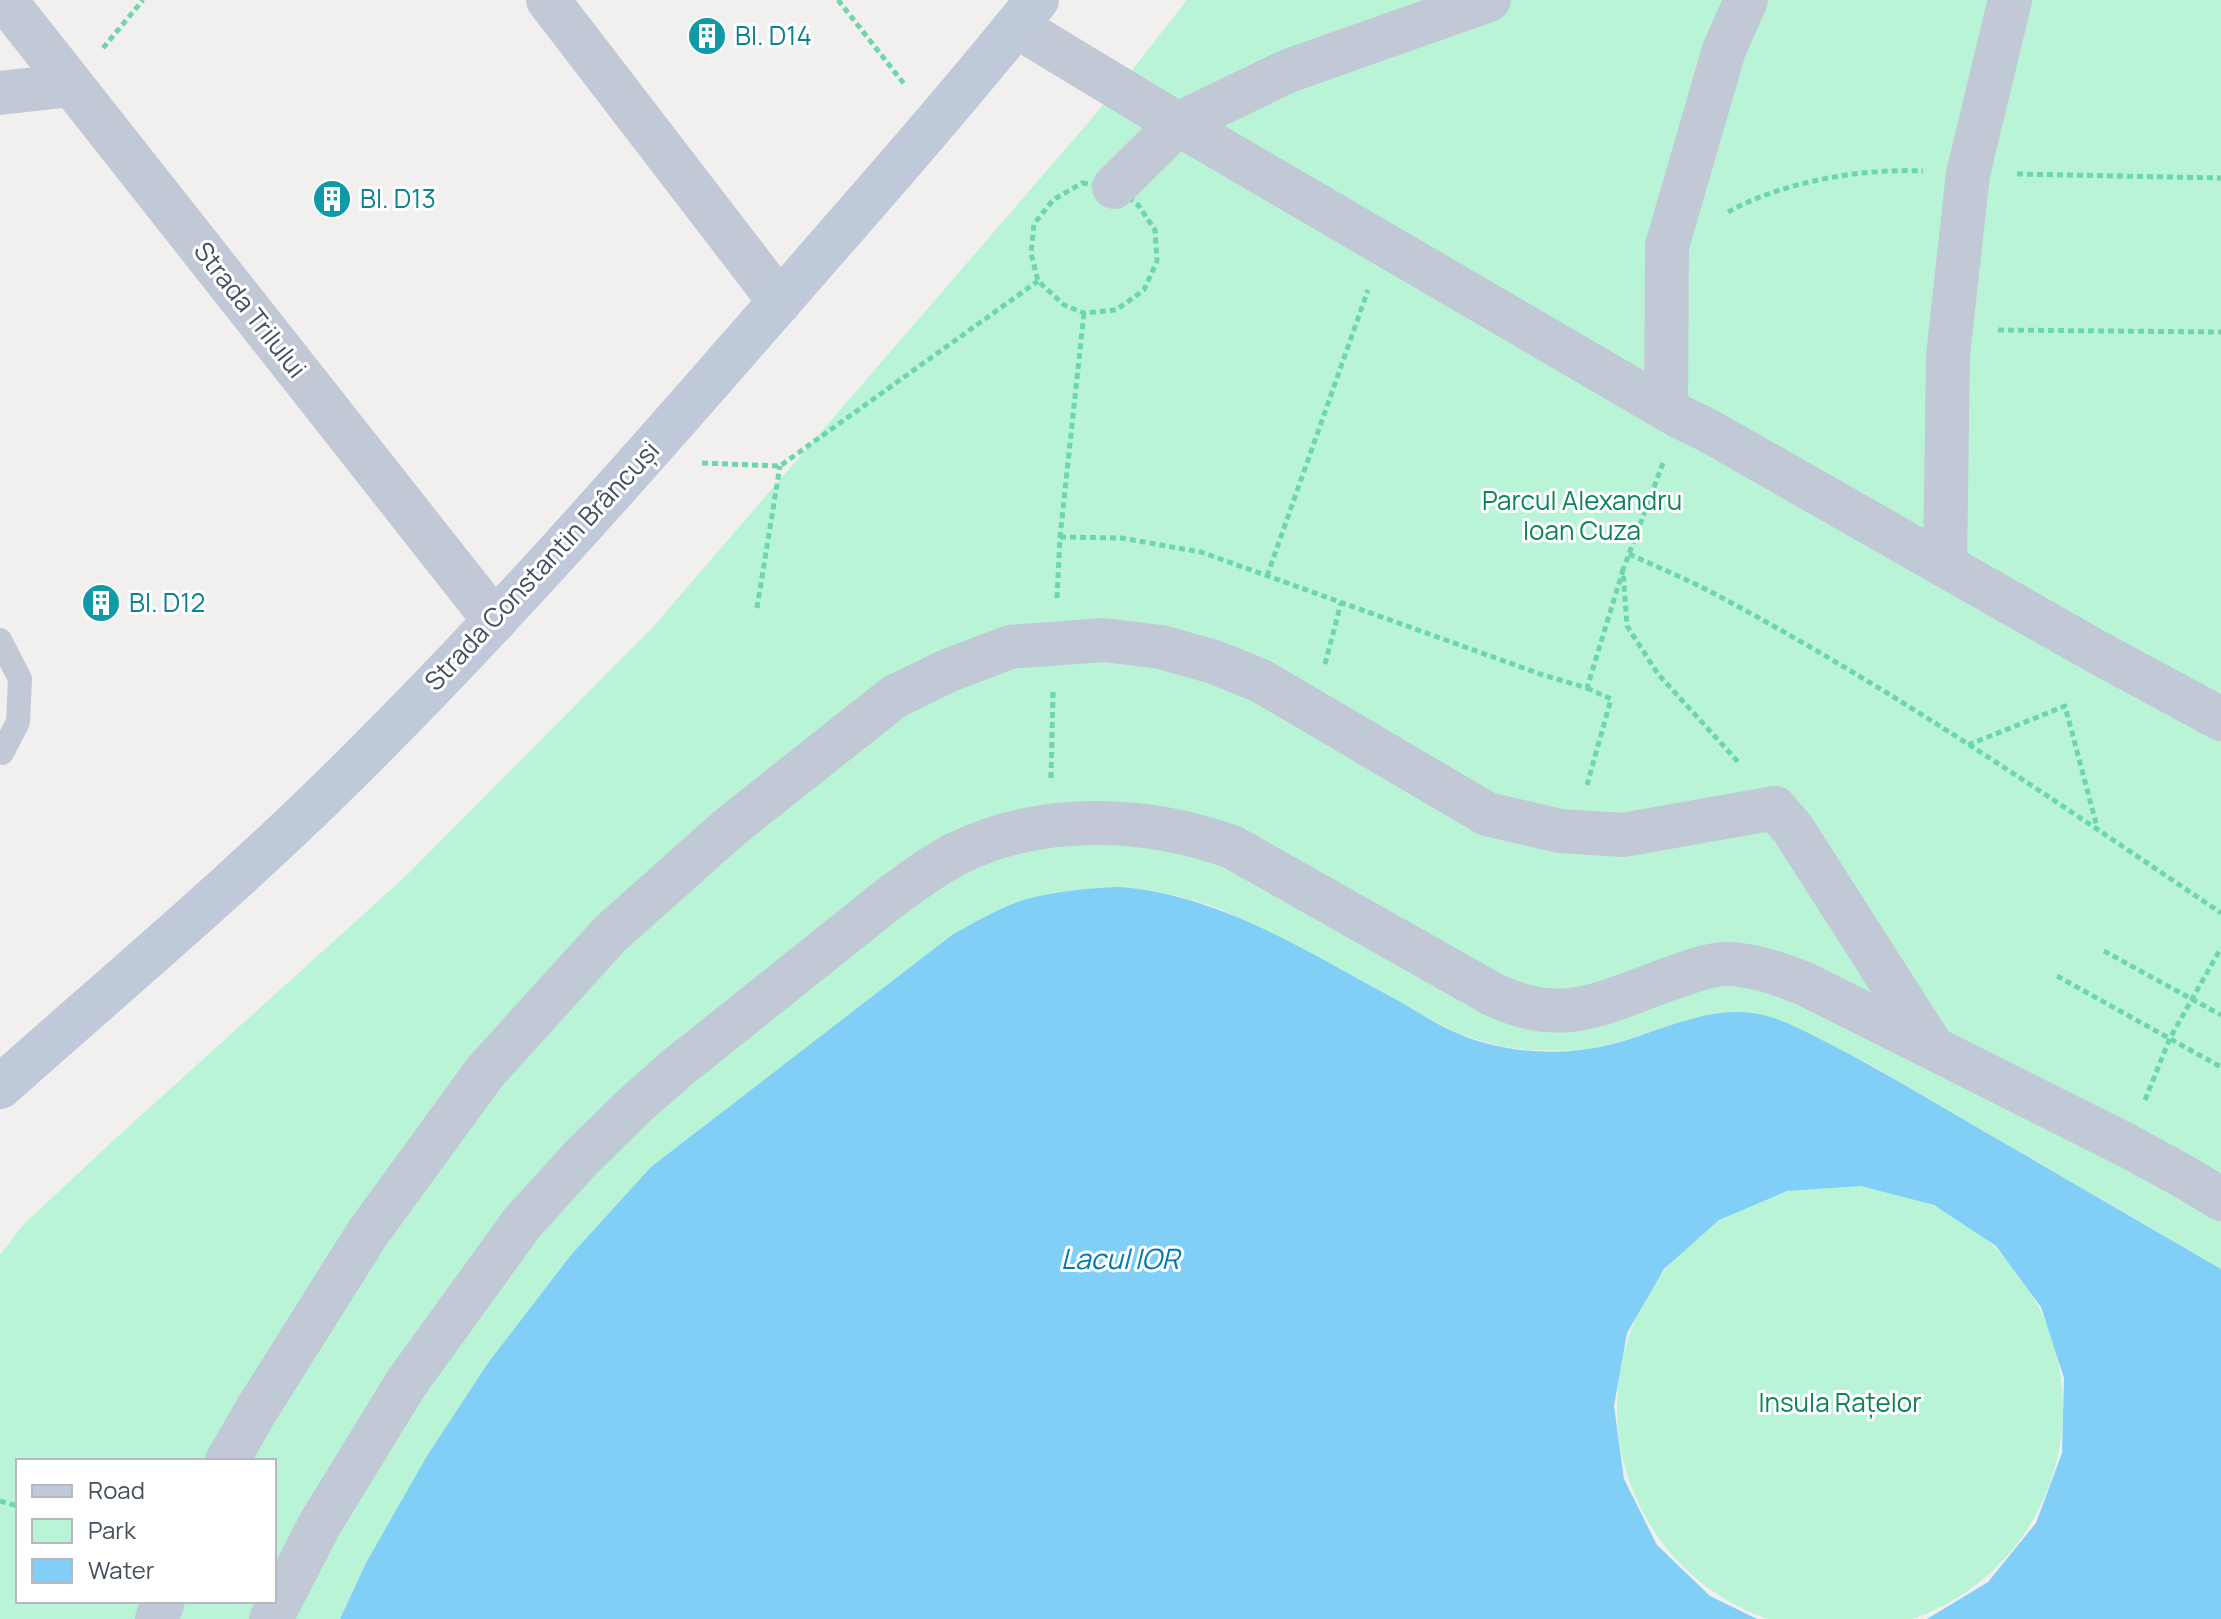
<svg xmlns="http://www.w3.org/2000/svg" width="2221" height="1619" font-family="Manrope,sans-serif">
  <style>
    .green { fill: #b9f4d7; fill-rule: evenodd }
    .water { fill: #81cff6 }
    .lines { fill: none; stroke-linecap: round; stroke-linejoin: round }
    .path { stroke: #6dd6af; stroke-width: 5; stroke-dasharray: 6 4; stroke-linecap: butt }
    .lane { stroke: #c1c9d6; stroke-width: 24 }
    .street { stroke: #c1c9d6; stroke-width: 44 }
    .secondary { stroke: #c0c9da; stroke-width: 44 }
    .labels { text-anchor: middle; stroke-width: 6; stroke-linejoin: round; paint-order: stroke }
    .culture-label { font-size: 26px; fill: #0d838f; stroke: #fff; text-anchor: start }
    .street-label { font-size: 26px; fill: #45505f; stroke: #fff }
    .park-label { font-size: 26px; fill: #0c8457; stroke: #fff }
    .water-label { font-size: 28px; font-style: italic; fill: #007ab7; stroke: #fff }
  </style>
  <rect width="100%" height="100%" fill="#f2efef"/>
  <g class="green">
    <path d="M 1187,0 L 2221,0 L 2221,1269 L 1867,1063 L 1791,1025 L 1758,1014 L 1694,1018 L 1616,1043 L 1583,1051 L 1528,1050 L 1500,1046 L 1461,1035 L 1223,910 C 1170,891 1125,884 1068,891 L 366,1563 L 340,1619 L 0,1619 L 0,1255 L 23,1225 L 116,1138 L 407,875 L 652,628 L 1118,88 ZM 18,1461 L 274,1461 L 274,1601 L 18,1601 Z"/>
    <circle cx="1840" cy="1408" r="223"/>
  </g>
  <path class="water" d="M 1118,887 C 1221,894 1308,953 1397,1000 C 1418,1012 1439,1026 1461,1035 C 1509,1054 1567,1057 1617,1043 C 1663,1030 1709,1005 1758,1014 C 1780,1018 1800,1029 1820,1039 C 1858,1058 1895,1079 1932,1101 C 2028,1157 2125,1213 2221,1269 L 2221,1619 L 1927,1619 L 1988,1582 L 2036,1523 L 2062,1453 L 2064,1378 L 2041,1307 L 1996,1246 L 1934,1205 L 1861,1186 L 1787,1191 L 1719,1220 L 1664,1269 L 1627,1333 L 1614,1406 L 1624,1479 L 1657,1545 L 1710,1596 L 1757,1619 L 340,1619 L 366,1563 L 427,1456 L 488,1363 L 571,1255 L 651,1167 L 952,935 C 977,921 1003,905 1031,898 C 1060,891 1089,888 1118,887 Z"/>
  <g class="lines">
    <g class="path">
      <polyline points="838,0 905,85"/>
      <polyline points="103,48 143,0"/>
      <polyline points="2017,174 2221,178"/>
      <polygon points="1082,183 1114,187 1138,205 1155,230 1157,261 1144,290 1116,310 1084,313 1064,305 1038,281 1031,253 1034,224 1053,200"/>
      <path d="M 1728,212 C 1782,182 1861,168 1923,171"/>
      <polyline points="1998,330 2221,332"/>
      <polyline points="702,463 780,466 1038,281"/>
      <polyline points="1663,463 1623,570 1627,626 1658,674 1740,764"/>
      <polyline points="1060,537 1121,538 1201,552 1543,675 1587,688 1623,570"/>
      <path d="M 1629,554 C 1662,569 1696,583 1728,601 C 1899,693 2060,804 2221,913"/>
      <polyline points="1267,576 1368,290"/>
      <polyline points="1057,598 1060,537 1084,313"/>
      <polyline points="757,608 780,466"/>
      <polyline points="1325,664 1341,603"/>
      <polyline points="1587,688 1611,699 1587,785"/>
      <polyline points="1968,745 2065,706 2097,827"/>
      <polyline points="1051,778 1053,692"/>
      <polyline points="2104,951 2221,1015"/>
      <polyline points="2057,976 2221,1067"/>
      <polyline points="2145,1100 2170,1038 2221,948"/>
      <polyline points="0,1501 18,1506"/>
    </g>
    <polyline class="lane" points="0,640 20,679 18,722 2,753"/>
    <g class="street">
      <polyline points="5,0 495,621"/>
      <polyline points="548,0 780,302"/>
      <polyline points="1016,26 1178,124 1680,417 1707,430 2097,652 2221,719"/>
      <polyline points="0,93 71,85"/>
      <polyline points="1114,187 1178,124 1288,71 1489,0"/>
      <polyline points="1666,408 1667,246 1724,50 1746,0"/>
      <polyline points="1945,566 1948,355 1968,174 2010,0"/>
      <polyline points="227,1461 257,1409 367,1234 485,1072 610,934 730,827 894,697 947,671 1010,647 1104,640 1161,647 1214,662 1261,681 1487,814 1560,831 1623,835 1775,808 1793,829 1933,1048"/>
      <polyline points="157,1619 163,1601"/>
      <path d="M 271,1619 L 321,1522 L 407,1382 L 522,1223 L 581,1158 L 636,1104 L 677,1068 L 891,897 C 913,881 934,865 958,853 C 1042,812 1146,816 1232,847 L 1494,995 C 1566,1029 1607,1000 1675,977 C 1692,971 1710,964 1728,964 C 1755,965 1780,974 1805,984 L 2126,1145 L 2181,1175 L 2221,1199"/>
    </g>
    <path class="secondary" d="M 0,1087 C 118,982 241,879 353,767 C 498,623 633,470 767,316 C 858,212 950,108 1037,0"/>
  </g>
  <defs>
    <symbol id="building-disc" viewBox="-11 -11 22 22"><circle r="9.5" fill="#0f9aa8" stroke="#fff"/><path d="M-4-6H4V6H1V3H-1V6H-4ZM-2.5-4.3h1.7v1.8h-1.7ZM.8-4.3h1.7v1.8H.8ZM-2.5-1h1.7V.8h-1.7ZM.8-1h1.7V.8H.8Z" fill="#fff"/></symbol>
  </defs>
  <g fill-rule="evenodd">
    <use href="#building-disc" x="685" y="14" width="44" height="44"/>
    <use href="#building-disc" x="310" y="177" width="44" height="44"/>
    <use href="#building-disc" x="79" y="581" width="44" height="44"/>
  </g>
  <g class="labels">
    <g class="culture-label">
      <text x="735" y="45">Bl. D14</text>
      <text x="360" y="208">Bl. D13</text>
      <text x="129" y="612">Bl. D12</text>
    </g>
    <g class="street-label">
      <text transform="translate(250 310) rotate(52)" y="9">Strada Trilului</text>
      <text transform="translate(542 566) rotate(-47)" y="9">Strada Constantin Brâncuși</text>
    </g>
    <g class="park-label">
      <text x="1582" y="510">Parcul Alexandru<tspan x="1582" dy="30">Ioan Cuza</tspan></text>
      <text x="1840" y="1412">Insula Rațelor</text>
    </g>
    <g class="water-label">
      <text x="1120" y="1269">Lacul IOR</text>
    </g>
  </g>
  <rect x="16" y="1459" width="260" height="144" fill="#ffffff" stroke="#b5b9bf" stroke-width="2"/>
  <rect x="32" y="1485" width="40" height="12" fill="#c0c9da" stroke="#b5b9bf" stroke-width="2"/>
  <text x="88" y="1499" font-size="24" fill="#45505f">Road</text>
  <rect x="32" y="1519" width="40" height="24" fill="#b9f4d7" stroke="#b5b9bf" stroke-width="2"/>
  <text x="88" y="1539" font-size="24" fill="#45505f">Park</text>
  <rect x="32" y="1559" width="40" height="24" fill="#81cff6" stroke="#b5b9bf" stroke-width="2"/>
  <text x="88" y="1579" font-size="24" fill="#45505f">Water</text>
</svg>
